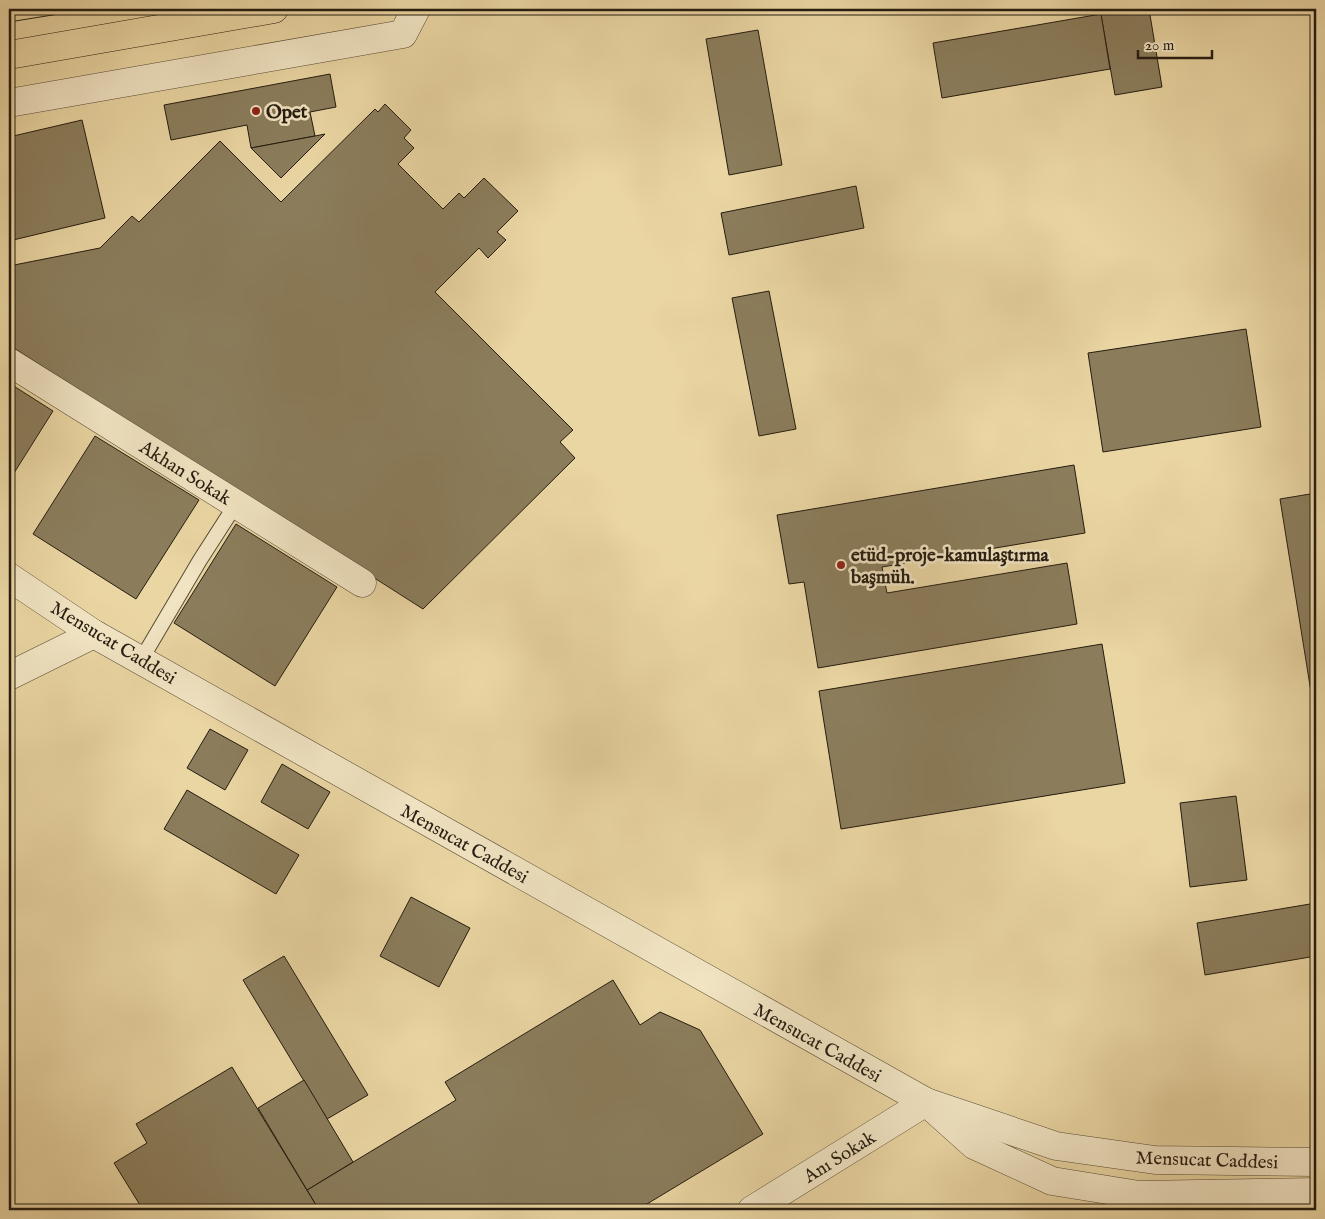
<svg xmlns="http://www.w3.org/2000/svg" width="1325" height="1219" font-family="'IM FELL English',serif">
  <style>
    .building { fill: #8b7d5c; stroke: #251c10 }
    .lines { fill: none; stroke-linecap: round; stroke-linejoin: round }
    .service-casing { stroke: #564a35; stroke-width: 16 }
    .minor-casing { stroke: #564a35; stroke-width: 29 }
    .trunk-casing { stroke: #251c10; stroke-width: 29 }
    .service { stroke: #f1e4c3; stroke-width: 14 }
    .minor { stroke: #f1e4c3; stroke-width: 28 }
    .trunk { stroke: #ead6a3; stroke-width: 28 }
    .tram { stroke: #251c10; stroke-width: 1 }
    .poi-dot { fill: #8f2418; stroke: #f1e4c3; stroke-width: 2 }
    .labels { text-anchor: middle; stroke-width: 5; stroke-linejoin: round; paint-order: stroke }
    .poi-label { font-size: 19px; font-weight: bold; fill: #251c10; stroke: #f1e4c3; text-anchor: start }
    .street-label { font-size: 19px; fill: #251c10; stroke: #f1e4c3 }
  </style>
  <rect width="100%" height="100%" fill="#ead6a3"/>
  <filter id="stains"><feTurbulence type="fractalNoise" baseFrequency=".004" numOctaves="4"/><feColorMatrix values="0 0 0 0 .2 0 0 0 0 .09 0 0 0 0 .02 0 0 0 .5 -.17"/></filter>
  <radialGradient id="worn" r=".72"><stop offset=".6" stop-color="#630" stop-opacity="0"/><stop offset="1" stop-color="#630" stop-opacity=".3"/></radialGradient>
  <g class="building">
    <polygon points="1100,9 1149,9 1162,87 1115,95"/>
    <polygon points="1101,14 1110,69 942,98 933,43"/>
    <polygon points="758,30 782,165 729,175 706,39"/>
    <polygon points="330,74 336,107 310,112 315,136 251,148 247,125 171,140 164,105"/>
    <polygon points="385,104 411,130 404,138 414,148 398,164 443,209 459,193 464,198 484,178 518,211 497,232 506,240 488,258 479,248 435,292 573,430 560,442 575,458 423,609 9,345 9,266 100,248 132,216 139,222 220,141 281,202 375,109 378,112"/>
    <polygon points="82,120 105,218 9,241 9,137"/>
    <polygon points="325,134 281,178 251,148 315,136"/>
    <polygon points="856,186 864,228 729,255 721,213"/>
    <polygon points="769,291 796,429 759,436 732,298"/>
    <polygon points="1246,329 1261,427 1103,452 1088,353"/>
    <polygon points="9,383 53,411 9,481"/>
    <polygon points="95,436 199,500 136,599 33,534"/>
    <polygon points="1074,465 1085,533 882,567 887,593 1067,563 1077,624 818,668 804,582 789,584 777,515"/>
    <polygon points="1316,493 1316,723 1280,499"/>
    <polygon points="236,524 337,587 275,686 174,623"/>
    <polygon points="1102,644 1125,783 841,829 819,691"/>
    <polygon points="210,729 248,750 225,790 187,768"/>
    <polygon points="282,764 330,792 308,829 261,802"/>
    <polygon points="187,790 299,855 276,894 164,829"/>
    <polygon points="1236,796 1247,880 1190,887 1180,803"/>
    <polygon points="411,897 470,928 439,987 380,956"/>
    <polygon points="1316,903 1316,956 1205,975 1197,923"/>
    <polygon points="284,956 368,1095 327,1119 243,980"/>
    <polygon points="613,980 640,1025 660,1012 700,1030 763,1134 637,1210 319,1210 307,1190 456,1100 445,1082"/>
    <polygon points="232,1067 319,1210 143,1210 114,1163 147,1143 136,1124"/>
    <polygon points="304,1080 353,1162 307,1190 258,1108"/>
  </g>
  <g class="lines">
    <defs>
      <polyline id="service" points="141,660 200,560 236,504"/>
      <g id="minor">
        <polyline points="9,103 403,34 416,9"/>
        <polyline points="9,362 362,583"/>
        <polyline points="9,577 94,634 926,1102 1056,1146 1155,1160 1316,1162"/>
        <polyline points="9,676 94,634"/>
        <polyline points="935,1110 974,1145 1052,1181 1139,1195 1316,1192"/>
        <polyline points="752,1210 926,1102"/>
      </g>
      <polyline id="trunk" points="9,55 274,9"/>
    </defs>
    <use href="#service" class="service-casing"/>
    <use href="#minor" class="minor-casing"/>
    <use href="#trunk" class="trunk-casing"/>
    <use href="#service" class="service"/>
    <use href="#minor" class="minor"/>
    <use href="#trunk" class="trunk"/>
    <polyline class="tram" points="9,22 90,9"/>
  </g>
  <g class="poi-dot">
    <circle cx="256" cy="111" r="5"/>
    <circle cx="841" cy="565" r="5"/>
  </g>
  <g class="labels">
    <g class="poi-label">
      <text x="266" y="118">Opet</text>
      <text x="851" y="561">etüd-proje-kamulaştırma<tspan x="851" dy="22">başmüh.</tspan></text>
    </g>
    <g class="street-label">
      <text transform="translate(186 472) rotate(32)" y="7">Akhan Sokak</text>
      <text transform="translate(114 642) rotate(31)" y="7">Mensucat Caddesi</text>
      <text transform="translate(465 843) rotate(29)" y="7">Mensucat Caddesi</text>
      <text transform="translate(818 1042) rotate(29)" y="7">Mensucat Caddesi</text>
      <text transform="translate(839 1156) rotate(-32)" y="7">Anı Sokak</text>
      <text transform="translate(1207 1159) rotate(2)" y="7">Mensucat Caddesi</text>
    </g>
  </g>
  <rect width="1325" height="1219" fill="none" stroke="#ead6a3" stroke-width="30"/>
  <rect x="10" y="10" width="1305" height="1199" fill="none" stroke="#251c10" stroke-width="2.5"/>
  <rect x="15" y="15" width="1295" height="1189" fill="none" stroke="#251c10"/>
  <path d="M1138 50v8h74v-8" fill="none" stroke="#251c10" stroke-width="2.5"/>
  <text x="1145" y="50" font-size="15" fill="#251c10" stroke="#f1e4c3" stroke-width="4" paint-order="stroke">20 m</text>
  <rect width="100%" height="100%" filter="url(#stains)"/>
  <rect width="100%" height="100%" fill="url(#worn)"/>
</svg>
